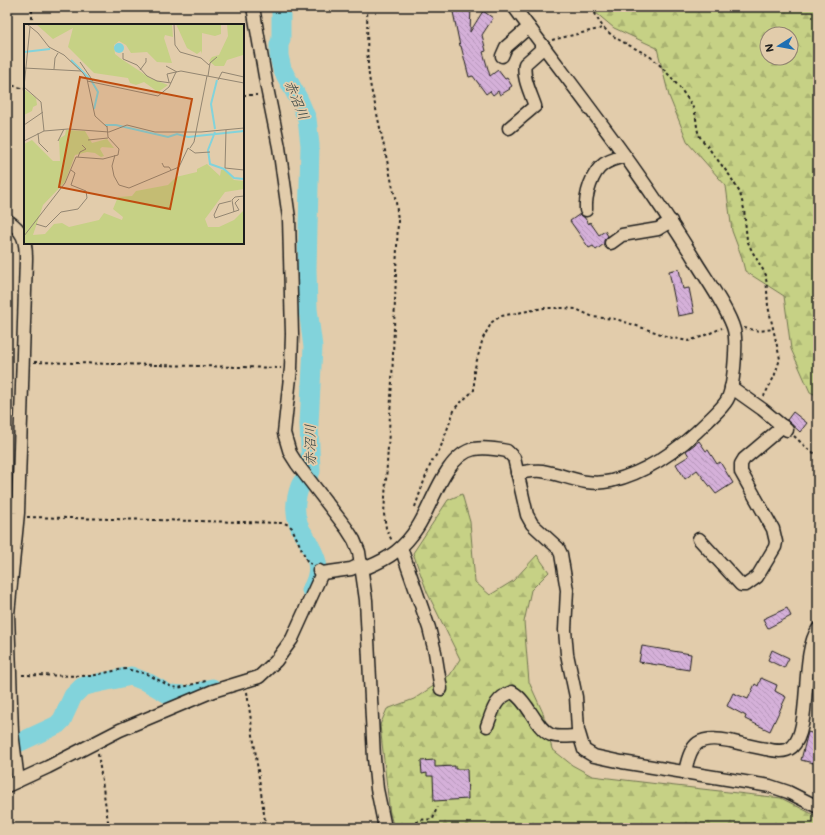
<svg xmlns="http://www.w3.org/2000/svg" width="825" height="835" font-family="Mali,'Klee One',sans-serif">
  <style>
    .forest { fill: url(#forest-firs); stroke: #717650; fill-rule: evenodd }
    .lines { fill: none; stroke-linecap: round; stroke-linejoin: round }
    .river { stroke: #82d3db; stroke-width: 19 }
    .building { fill: url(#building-back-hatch); stroke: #1c1c1c }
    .minor-casing { stroke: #1c1c1c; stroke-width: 15 }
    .path { stroke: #1c1c1c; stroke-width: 2; stroke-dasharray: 3 3; stroke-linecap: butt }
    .minor { stroke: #e2ccab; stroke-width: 12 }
    .labels { text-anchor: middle; stroke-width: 3.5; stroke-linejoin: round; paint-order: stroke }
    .water-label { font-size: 14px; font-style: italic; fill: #304142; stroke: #e2ccab }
    .inset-river { fill: none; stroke: #82d3db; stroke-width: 2 }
    .inset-road { fill: none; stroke: #938672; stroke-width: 1 }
    .view { fill: #bf4d0f; fill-opacity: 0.15; stroke: #bf4d0f; stroke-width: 2 }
    .inset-edge { fill: none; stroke: #1c1c1c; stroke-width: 2 }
  </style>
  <defs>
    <pattern id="forest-firs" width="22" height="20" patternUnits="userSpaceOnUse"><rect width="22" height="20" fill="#c6d185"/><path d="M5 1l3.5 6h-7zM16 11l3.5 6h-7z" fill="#aab372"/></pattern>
    <pattern id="building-back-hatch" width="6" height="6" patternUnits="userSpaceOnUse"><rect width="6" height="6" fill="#d5b0d9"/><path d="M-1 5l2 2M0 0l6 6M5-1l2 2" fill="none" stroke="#b697ba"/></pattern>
  </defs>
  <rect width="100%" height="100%" fill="#e2ccab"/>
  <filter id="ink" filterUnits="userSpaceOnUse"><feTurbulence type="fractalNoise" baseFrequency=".025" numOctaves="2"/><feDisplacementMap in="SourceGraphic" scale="8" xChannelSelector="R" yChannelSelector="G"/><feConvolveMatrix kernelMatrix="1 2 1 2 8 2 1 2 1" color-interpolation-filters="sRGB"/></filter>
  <g filter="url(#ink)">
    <g class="forest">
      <path d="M 589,7 L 818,7 L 818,396 L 810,392 L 791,349 L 784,296 L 745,271 L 741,255 L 732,231 L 726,186 L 688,143 L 669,96 L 657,48 L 614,28 ZM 767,34 L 791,34 L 791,58 L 767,58 Z"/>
      <polygon points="462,494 470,522 475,582 490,595 513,581 537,555 549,572 531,590 524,622 529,682 543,713 552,749 572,765 592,776 658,784 781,798 818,817 818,828 394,828 390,814 380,725 387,709 414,699 450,675 460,659 427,592 413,553 448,500"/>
    </g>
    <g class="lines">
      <g class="river">
        <path d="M 281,7 L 281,39 L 279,45 L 279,56 L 282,69 L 299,100 L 307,119 L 310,145 L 307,269 L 308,309 L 313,347 L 309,424 L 311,471 C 308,476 302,481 300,486 C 296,497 294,511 298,522 C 299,527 302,532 305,536 C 316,556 324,568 311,590"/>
        <polyline points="7,753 16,744 57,725 62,720 73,696 82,687 89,685 131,676 149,683 168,694 186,695 197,693 212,688"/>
      </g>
    </g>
    <g class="building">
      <polygon points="452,7 471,7 470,32 483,11 493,18 482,35 486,51 483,52 490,76 498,70 505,79 507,78 512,86 509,88 510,89 500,95 498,91 493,95 490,91 486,94 473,76 469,77 461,46 460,46"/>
      <polygon points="580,214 584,217 589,224 590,222 599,235 605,231 608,236 604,240 604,244 596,250 593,246 589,248 570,221"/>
      <polygon points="679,269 683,289 689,288 694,313 678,316 669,271"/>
      <polygon points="793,412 807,423 800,432 787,420"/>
      <polygon points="699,441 706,451 708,450 717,464 720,462 733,483 716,494 697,470 685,479 676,464 689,456 686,451"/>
      <polygon points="787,608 791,616 768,628 763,619"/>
      <polygon points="642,646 691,654 689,670 639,662"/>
      <polygon points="772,650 789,658 784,668 768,660"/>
      <polygon points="761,678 777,685 775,691 786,697 770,731 745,719 746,716 727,706 733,693 748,699 755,684 758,686"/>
      <polygon points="808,732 818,735 818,744 813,763 801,760"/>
      <polygon points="435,760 435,767 455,766 455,769 467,769 468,799 434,801 433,776 427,776 427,773 422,774 421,761"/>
    </g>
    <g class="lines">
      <defs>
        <g id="minor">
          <polyline points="253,7 267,88 279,147 289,218 292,334 291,368 284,433 290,453 297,464 347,529 354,540 359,552 366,600 374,758 377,789 385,828"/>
          <path d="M 514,7 C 576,91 642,173 696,262 C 707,280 729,311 734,330 C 737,343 734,388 727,400 C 723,407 715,414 708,421 C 681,448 649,472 611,481 C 584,487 567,475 542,471 C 534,470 525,472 517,473"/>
          <polyline points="502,56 506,47 529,27"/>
          <path d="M 509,128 L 535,106 C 531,94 522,77 525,64 L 544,47"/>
          <path d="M 586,210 C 585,195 592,172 604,164 C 610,160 618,158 625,156"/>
          <path d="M 7,220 C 23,231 26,239 26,259 L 18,513 L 8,614 L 12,732 L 18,781"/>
          <polyline points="611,243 622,235 658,229 671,221"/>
          <polyline points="731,387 762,409 787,430"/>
          <polyline points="699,539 741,585 746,585 757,577 775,547 776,542 773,529 741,472 741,464 744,459 783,426"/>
          <polyline points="401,548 429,628 435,652 441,689"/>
          <path d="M 319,571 L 322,573 L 351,569 L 362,564 L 368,567 C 390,558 404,548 417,528 C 432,506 445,455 474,449 C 485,447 497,449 507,451 L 514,458 L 527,515 L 532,524 L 558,548 L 561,554 L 567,590 L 565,630 L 567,654 L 576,697 L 578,730 L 584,750 L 594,756 L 622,762 L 770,786 L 788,792 L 818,807"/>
          <path d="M 487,726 C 493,710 495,698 512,692 C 529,701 535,728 551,735 C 559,738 570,736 579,736"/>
          <path d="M 685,773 C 690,742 699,735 730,741 C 742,744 754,747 766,749 C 775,751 785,753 792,747 C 812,730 800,655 818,629"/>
          <polyline points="7,786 48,767 120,730 213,691 259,677 276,661 292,639 322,573"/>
        </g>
      </defs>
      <use href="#minor" class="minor-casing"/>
      <g class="path">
        <path d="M 367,7 C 368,37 365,71 374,100 L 396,202 L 398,220 L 392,381 L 384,514 L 386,528 L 392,541"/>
        <path d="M 593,7 C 601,37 626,42 649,56 C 657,61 664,70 671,77 C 678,86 692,102 695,113 C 697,121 696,129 700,137 L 730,176 L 740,193 L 744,209 L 747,240 L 752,251 L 766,275 L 768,306 L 780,359 L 774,377 L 764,396"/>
        <polyline points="32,25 32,7"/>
        <polyline points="552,40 603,28"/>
        <polyline points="7,84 25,89"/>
        <polyline points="243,95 257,95"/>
        <polyline points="744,328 760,331 773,329"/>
        <polyline points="34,362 281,368"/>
        <polyline points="794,436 810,451 818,455"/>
        <polyline points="415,507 424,481 431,463 440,449 455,408 474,390 474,371 483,338 492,322 501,316 544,308 564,308 576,309 593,317 616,319 658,333 668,337 688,341 701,337 722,328"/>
        <polyline points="27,517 284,523 289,525 292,528 307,561 311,564"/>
        <polyline points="22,675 91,676 118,670 126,669 147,674 170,686 178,688 206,681"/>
        <polyline points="247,692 266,828"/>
        <polyline points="98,754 109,828"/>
        <polyline points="415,828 415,824 419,820 433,819 437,807"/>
      </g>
      <use href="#minor" class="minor"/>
    </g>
  </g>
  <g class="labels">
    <g class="water-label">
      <text transform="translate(297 100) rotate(68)" y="5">赤沼川</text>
      <text transform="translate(310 445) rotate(-90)" y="5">赤沼川</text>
    </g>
  </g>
  <g transform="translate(24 24)">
    <rect width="220" height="220" fill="#e2ccab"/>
    <path d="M 12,0 L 148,0 L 149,13 L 141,11 L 140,14 L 148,39 L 133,38 L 123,28 L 107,29 L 102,21 L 95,17 L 90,21 L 91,30 L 96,34 L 126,54 L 144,61 L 134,68 L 120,58 L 112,61 L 106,59 L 104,54 L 70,49 L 44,23 L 49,4 L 29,15 ZM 152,0 L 197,0 L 197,10 L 191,12 L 178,9 L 178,30 L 177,27 L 173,30 L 163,24 ZM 203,0 L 220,0 L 220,27 L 219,31 L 203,36 L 200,42 L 191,42 L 185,37 L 188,33 L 195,31 L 204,12 ZM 0,65 L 12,74 L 13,81 L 9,83 L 8,87 L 0,91 ZM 42,106 L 61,107 L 68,119 L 83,115 L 90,124 L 78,123 L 76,125 L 80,132 L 77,133 L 71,129 L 63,128 L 51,131 L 41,158 L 19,181 L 9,211 L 21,210 L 30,200 L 38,199 L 45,203 L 75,196 L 80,189 L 98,196 L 99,193 L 89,185 L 94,173 L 108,172 L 112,167 L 144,161 L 152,153 L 173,148 L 173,145 L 183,140 L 196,152 L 197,146 L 201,146 L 210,156 L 220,157 L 220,165 L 201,168 L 181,195 L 184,203 L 195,203 L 210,196 L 220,186 L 220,220 L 0,220 L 0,120 L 8,116 L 29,137 L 36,137 L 35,115 L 41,111 Z" fill="#c6d185"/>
    <path d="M90 24a5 5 0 1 1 10 0a5 5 0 1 1-10 0Z" fill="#82d3db"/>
    <path class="inset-river" d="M 0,28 L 26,25M 47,36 L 67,56 L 74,68 L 70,85M 81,101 L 92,101 L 144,113 L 153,110 L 164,113 L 220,107M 191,105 L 187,80 L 193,56M 191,108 L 184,126 L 186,140 L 200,145 L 210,154 L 220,155"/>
    <path class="inset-road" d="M 3,0 L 14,9 L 25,23 L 40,31 L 59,49 L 63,55 L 71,92 L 83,103M 150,0 L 151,21 L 156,28 L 177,34 L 185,41M 99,29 L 99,35 L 113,41 L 123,52 L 133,57 L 147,59M 56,38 L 69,57M 142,42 L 153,48M 0,44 L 57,47M 30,45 L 31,34 L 34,29M 116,46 L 122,38 L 122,34M 184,52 L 186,39 L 193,33M 194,56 L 198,48 L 220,53M 63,57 L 134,72 L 145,63 L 152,48 L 157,47 L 220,59M 145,58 L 143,50 L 152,48M 0,63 L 6,3M 0,63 L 17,78 L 20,107M 0,101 L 19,88M 202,106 L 201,144 L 220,146M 14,109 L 15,119 L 24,128M 64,116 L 84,114M 0,117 L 20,107 L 44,105 L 85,108 L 103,101 L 131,108 L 177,108 L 220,104M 34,117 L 40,105M 166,124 L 170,118 L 183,52M 91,131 L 88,142 L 90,152 L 95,161 L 105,164 L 155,143 L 164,124 L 171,129 L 186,128M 54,133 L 56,128 L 62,125 L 58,121M 138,139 L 140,143 L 145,143 L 147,146M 207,177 L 195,180 L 190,191 L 191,194 L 215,186 L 211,179 L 215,175M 210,188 L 208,176 L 211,173 L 220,172M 12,200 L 22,203 L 37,188 L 54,185 L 63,174 L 62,167 L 47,161 L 51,149 L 47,146M 0,212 L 41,159 L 52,133 L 79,135 L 94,131 L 95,125 L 84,113 L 83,102"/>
    <path class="view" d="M 56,53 L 168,75 L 146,185 L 35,163 Z"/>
    <rect width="220" height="220" class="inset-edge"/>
  </g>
  <rect width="825" height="835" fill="none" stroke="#e2ccab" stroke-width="24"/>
  <rect x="12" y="12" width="801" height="811" fill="none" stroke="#1c1c1c" stroke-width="1.5" filter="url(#ink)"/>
  <g transform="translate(779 46) rotate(259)"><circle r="19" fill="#e2ccab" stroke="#938672"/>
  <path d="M0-3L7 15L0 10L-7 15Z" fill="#1f6fb2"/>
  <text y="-6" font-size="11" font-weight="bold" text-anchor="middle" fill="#1c1c1c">N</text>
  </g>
</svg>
